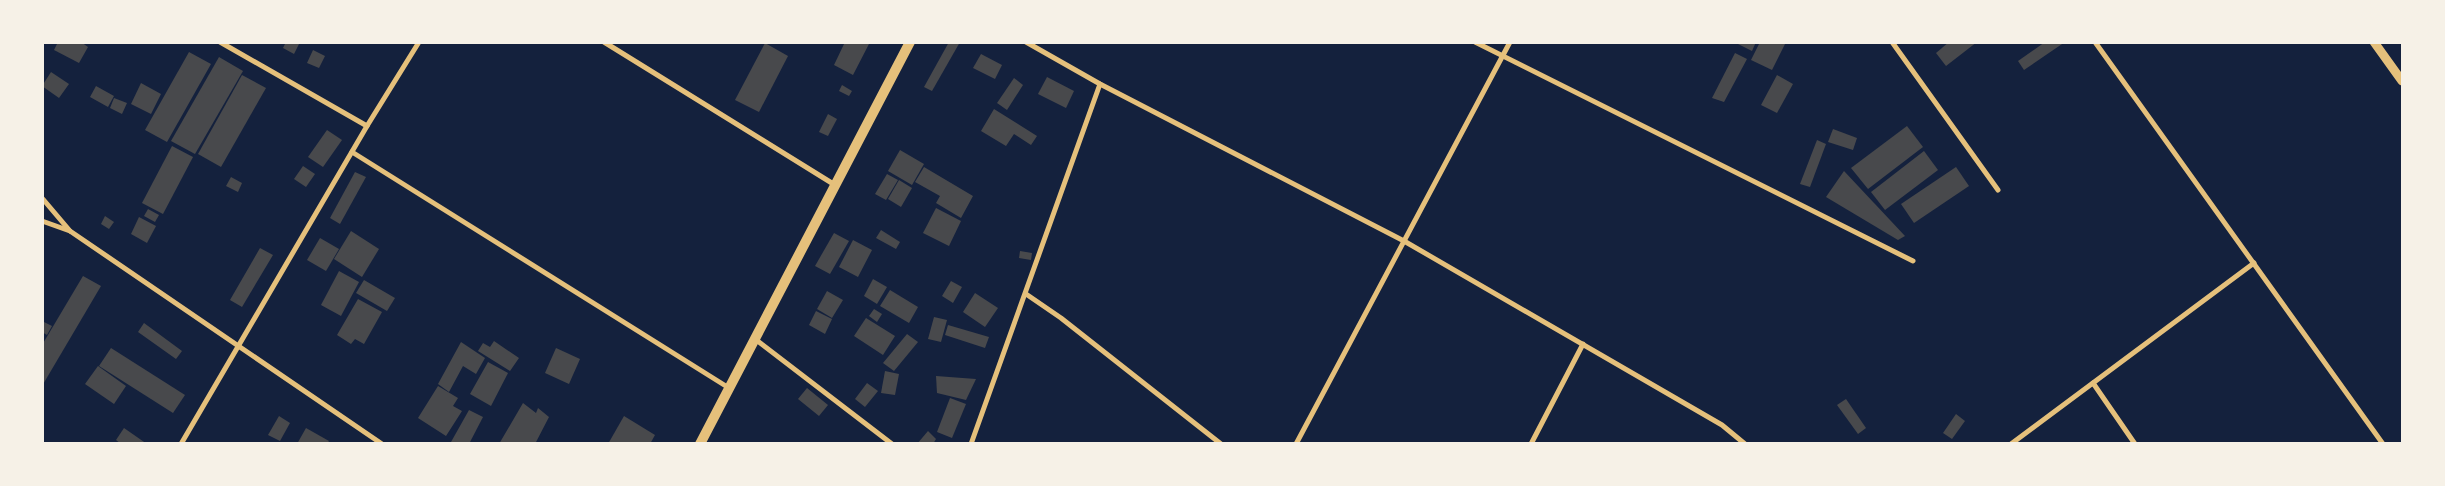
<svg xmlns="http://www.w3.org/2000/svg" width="2445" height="486" font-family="'Titillium Web',sans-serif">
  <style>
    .building { fill: #48494c }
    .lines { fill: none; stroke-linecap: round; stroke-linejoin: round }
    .minor { stroke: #e5c07b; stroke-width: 5 }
    .tertiary { stroke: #e5c07b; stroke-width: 9 }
    .secondary { stroke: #e5c07b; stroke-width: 10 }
  </style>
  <rect width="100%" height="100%" fill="#14213d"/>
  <g class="building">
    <polygon points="58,42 81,42 88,47 79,63 54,50"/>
    <polygon points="286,42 300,42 294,54 283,48"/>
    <polygon points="845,42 870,42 853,75 834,65"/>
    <polygon points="949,42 960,42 932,91 924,87"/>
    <polygon points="1734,42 1756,42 1752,51"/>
    <polygon points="1760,42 1786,42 1772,70 1751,60"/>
    <polygon points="1949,42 1977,42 1946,66 1936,53"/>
    <polygon points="2045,42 2065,42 2024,70 2018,61"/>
    <polygon points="765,43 788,56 759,112 735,100"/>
    <polygon points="313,50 325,56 319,68 307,63"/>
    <polygon points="189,52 211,64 167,142 145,130"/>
    <polygon points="1735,53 1747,59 1724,102 1712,98"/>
    <polygon points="981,54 1002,65 995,79 973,68"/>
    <polygon points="219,57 243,71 195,154 171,141"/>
    <polygon points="51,72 69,84 59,98 42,86"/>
    <polygon points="242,75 266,88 221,167 198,154"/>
    <polygon points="1777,75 1793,84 1777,113 1761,105"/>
    <polygon points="1047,77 1074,91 1066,108 1038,94"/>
    <polygon points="1014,78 1023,85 1007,110 997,103"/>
    <polygon points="141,83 161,94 151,114 131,104"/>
    <polygon points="842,85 852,91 849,96 839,91"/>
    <polygon points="96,86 114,96 108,107 90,97"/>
    <polygon points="114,98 127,103 122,114 110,108"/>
    <polygon points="994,109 1037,136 1031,145 1014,134 1006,146 981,131"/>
    <polygon points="828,114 837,119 828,136 819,132"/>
    <polygon points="1907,126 1923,147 1868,189 1851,168"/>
    <polygon points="1833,129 1857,138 1853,150 1828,142"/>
    <polygon points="327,130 342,140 323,167 308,157"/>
    <polygon points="1817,140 1826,144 1810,187 1800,184"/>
    <polygon points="172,146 193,157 163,214 142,203"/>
    <polygon points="900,150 924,164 912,185 888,171"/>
    <polygon points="1924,151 1938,170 1885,210 1871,192"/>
    <polygon points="303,166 315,174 306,187 294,179"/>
    <polygon points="924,167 973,196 961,218 936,203 940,196 915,182"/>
    <polygon points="1956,167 1969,186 1914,223 1901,204"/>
    <polygon points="1844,171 1905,236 1898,240 1826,197"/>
    <polygon points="355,172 366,177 340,224 330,218"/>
    <polygon points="887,174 898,180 886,200 875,194"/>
    <polygon points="231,177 242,183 238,192 226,186"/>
    <polygon points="899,180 912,188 901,207 888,199"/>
    <polygon points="936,208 961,221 949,246 923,233"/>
    <polygon points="148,209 159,215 155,222 144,216"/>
    <polygon points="105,216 114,222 109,229 101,224"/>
    <polygon points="139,217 156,226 147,243 131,234"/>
    <polygon points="881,230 900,242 896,249 876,238"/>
    <polygon points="351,231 379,249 362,277 334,259"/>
    <polygon points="834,233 849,241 830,274 815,266"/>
    <polygon points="320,238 339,249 326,271 307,260"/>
    <polygon points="853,240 872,250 858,277 839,267"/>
    <polygon points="260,248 273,255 242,307 230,300"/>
    <polygon points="1020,251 1032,253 1031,260 1019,258"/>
    <polygon points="339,271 359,282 341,316 321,305"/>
    <polygon points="83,276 101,286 42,386 42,345"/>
    <polygon points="873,279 887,287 877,304 864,296"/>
    <polygon points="364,280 395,298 387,311 356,293"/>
    <polygon points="951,281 962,287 953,303 942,296"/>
    <polygon points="890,290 918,307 909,323 880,306"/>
    <polygon points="827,291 843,300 832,318 817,309"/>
    <polygon points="975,293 998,308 985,327 963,312"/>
    <polygon points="358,299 382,312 364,344 355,339 351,344 337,335"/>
    <polygon points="874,309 882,314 877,322 869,316"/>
    <polygon points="816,311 832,319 825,334 809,325"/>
    <polygon points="934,317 947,320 941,342 928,339"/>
    <polygon points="866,318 895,336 883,355 854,336"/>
    <polygon points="42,321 52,326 47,335 42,332"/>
    <polygon points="144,323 182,351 176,359 138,332"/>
    <polygon points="948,325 989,337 985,348 945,335"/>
    <polygon points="907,334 918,342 894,371 883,363"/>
    <polygon points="494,341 519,358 510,371 478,351 483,343 490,347"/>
    <polygon points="461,342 485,358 476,374 463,366 449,392 438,384"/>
    <polygon points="111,348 185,395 173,413 99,366"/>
    <polygon points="556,348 580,359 569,384 545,373"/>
    <polygon points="488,362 508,373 491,406 470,394"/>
    <polygon points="98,366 126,386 114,404 85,384"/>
    <polygon points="885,371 899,374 895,395 881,393"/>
    <polygon points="936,376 976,379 966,400 937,393"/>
    <polygon points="867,383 878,391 865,407 855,399"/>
    <polygon points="438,386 458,398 453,406 462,411 446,436 418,418"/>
    <polygon points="807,388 828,405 819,416 798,399"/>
    <polygon points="950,398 966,404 952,438 937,432"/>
    <polygon points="1846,399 1866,428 1858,434 1837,405"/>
    <polygon points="523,403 536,413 538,408 549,417 535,444 499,444"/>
    <polygon points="469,410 483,417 469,444 454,444 451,442"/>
    <polygon points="1956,414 1965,421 1952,439 1943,433"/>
    <polygon points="279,416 290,423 280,441 268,435"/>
    <polygon points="624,416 655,435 650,444 608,444"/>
    <polygon points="124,428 147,444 121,444 116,440"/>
    <polygon points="306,428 329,441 327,444 297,444"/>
    <polygon points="928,431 936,439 933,444 917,444"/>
  </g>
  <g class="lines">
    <g class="minor">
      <polyline points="220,42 367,126"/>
      <polyline points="604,42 835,185"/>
      <polyline points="1026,42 1100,84 1404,241 1722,425 1745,444"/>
      <polyline points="1475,42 1913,261"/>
      <polyline points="1892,42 1998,190"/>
      <polyline points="2095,42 2383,444"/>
      <polyline points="352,152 729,388"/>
      <polyline points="42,198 70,231"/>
      <polyline points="42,221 70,231 382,444"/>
      <polyline points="1026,294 1061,318 1221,444"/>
      <polyline points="755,339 892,444"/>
      <polyline points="2093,383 2135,444"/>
      <polyline points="181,444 367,126 419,42"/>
      <polyline points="971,444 1100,84"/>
      <polyline points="1296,444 1510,42"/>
      <polyline points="1531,444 1583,344"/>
      <polyline points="2011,444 2254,263"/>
    </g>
    <polyline class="tertiary" points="2374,42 2402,81"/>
    <polyline class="secondary" points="700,444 910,42"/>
  </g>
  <rect width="2445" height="486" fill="none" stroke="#f6f1e7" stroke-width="88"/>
</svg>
